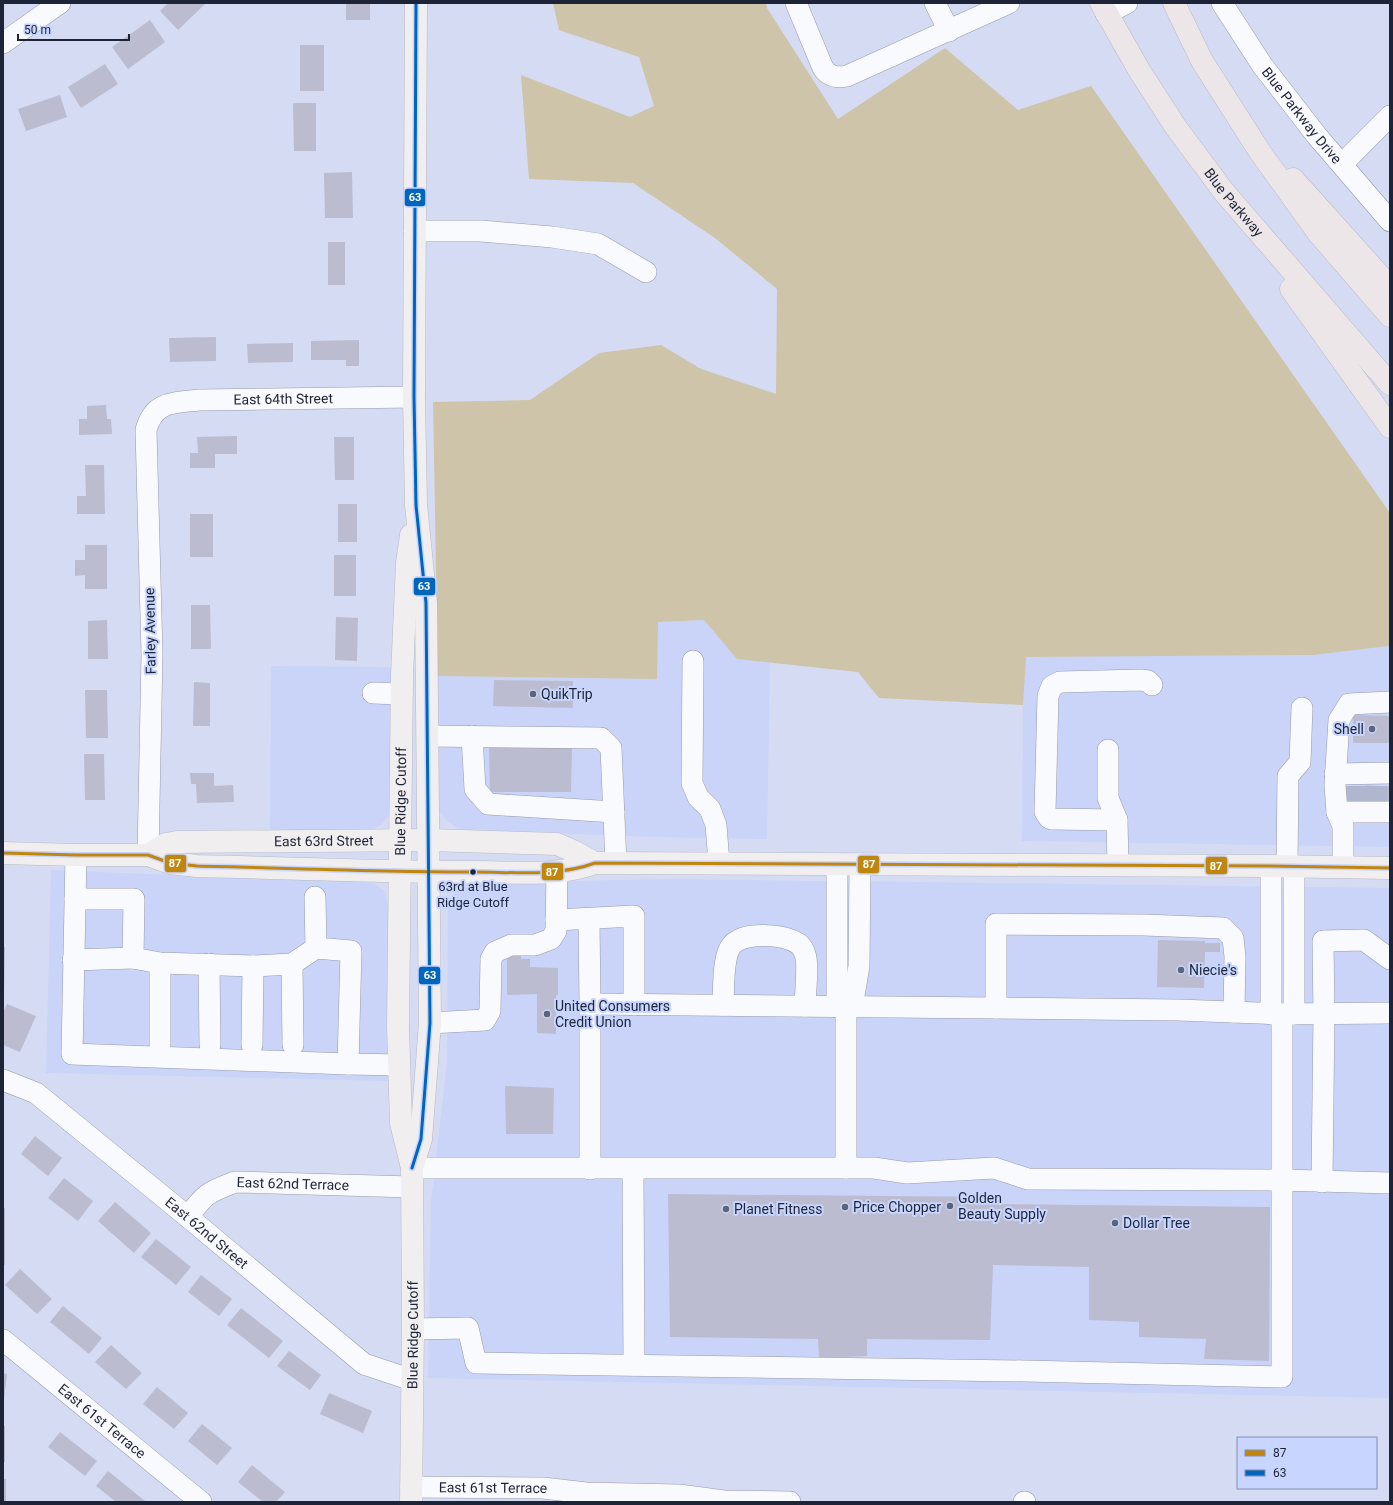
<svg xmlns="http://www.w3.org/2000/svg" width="1393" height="1505" font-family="Roboto,sans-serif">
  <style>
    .built { fill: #c9d4f8 }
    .green { fill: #cec4a9 }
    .building { fill: #bbbcd0 }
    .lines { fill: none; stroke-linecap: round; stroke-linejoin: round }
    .minor-tunnel { stroke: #b0b6cd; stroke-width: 21; stroke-dasharray: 21 10; stroke-linecap: butt }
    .minor-casing { stroke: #959aac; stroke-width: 22 }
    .major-casing { stroke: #b6bac7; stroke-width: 23 }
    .highway-casing { stroke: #b6bac7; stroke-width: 23 }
    .minor { stroke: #f9fafd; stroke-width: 21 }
    .major { stroke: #f1eef0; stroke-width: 22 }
    .highway { stroke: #ece6e9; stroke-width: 22 }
    .bus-1-casing { stroke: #c8d5ff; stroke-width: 6 }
    .bus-2-casing { stroke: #c8d5ff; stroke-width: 6 }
    .bus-1 { stroke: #c1860e; stroke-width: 3 }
    .bus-2 { stroke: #0065bd; stroke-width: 3 }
    .poi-dot { fill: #5e6478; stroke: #c8d5ff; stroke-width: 1.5 }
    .bus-dot { fill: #1e2437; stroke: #c8d5ff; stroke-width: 1.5 }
    .labels { text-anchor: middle; stroke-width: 4; stroke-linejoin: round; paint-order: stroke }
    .bus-label { font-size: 13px; fill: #1e2437; stroke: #c8d5ff }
    .street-label { font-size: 14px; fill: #1e2437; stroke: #c8d5ff }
    .poi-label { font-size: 14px; fill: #1e2437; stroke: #c8d5ff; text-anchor: start }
    .line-badge { stroke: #c8d5ff; stroke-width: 1.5 }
    .badge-label { font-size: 11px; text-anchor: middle; font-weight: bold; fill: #fff }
  </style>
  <rect width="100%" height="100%" fill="#d5dbf2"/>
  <g class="built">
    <polygon points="704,620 737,659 770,662 767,839 655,837 468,830 458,828 447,821 438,810 438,676 656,679 658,622"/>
    <polygon points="1388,646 1390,647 1390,847 1022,841 1023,705 1025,657 1314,655"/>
    <polygon points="271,666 394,667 392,801 388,816 381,825 371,830 270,832"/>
    <polygon points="51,870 147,874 353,880 374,884 384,890 388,906 388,1081 46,1073"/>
    <polygon points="667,879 1390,888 1390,1398 428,1378 431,1202 447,1062 448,906 455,892 468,885 486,883"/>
  </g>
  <polygon class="green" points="553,3 766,3 767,8 838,119 945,48 1018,110 1091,86 1390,513 1390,647 1388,646 1314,655 1026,657 1023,705 879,698 858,672 737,659 704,620 658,622 657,679 438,676 433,402 530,400 599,353 661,345 701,369 776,394 777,289 715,238 633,183 529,179 521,75 630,117 654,106 639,57 559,30"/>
  <g class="building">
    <polygon points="168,3 206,3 178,30 160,11"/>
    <rect x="346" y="3" width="24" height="17"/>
    <polygon points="150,20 165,42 128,69 112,47"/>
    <rect x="300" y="45" width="24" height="46"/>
    <polygon points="105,64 118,84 81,108 68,87"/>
    <polygon points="60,95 67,117 26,131 18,109"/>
    <polygon points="293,103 316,103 316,151 294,151"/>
    <polygon points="352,172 353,218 325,218 324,173"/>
    <rect x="328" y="242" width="17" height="43"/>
    <polygon points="216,337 216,361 170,362 169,338"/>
    <polygon points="359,340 359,366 346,366 346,360 311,360 311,341"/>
    <polygon points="293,343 293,362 248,363 247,344"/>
    <polygon points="106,405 107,419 111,419 112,434 79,435 79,419 87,419 87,406"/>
    <polygon points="237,436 237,454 215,454 215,468 190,468 190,453 198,453 197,437"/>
    <polygon points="334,437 354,437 354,480 335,480"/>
    <polygon points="85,465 104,465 105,514 77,514 77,496 86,496"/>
    <rect x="338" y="504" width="19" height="38"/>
    <rect x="190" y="514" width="23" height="43"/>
    <polygon points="85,545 107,545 107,589 85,589 85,575 75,576 75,560 85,560"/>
    <rect x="334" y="555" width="22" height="41"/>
    <polygon points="191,605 210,605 211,649 191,649"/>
    <polygon points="336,617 358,618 357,661 335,660"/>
    <polygon points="107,620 108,659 88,659 88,621"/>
    <polygon points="494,680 573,681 573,708 493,706"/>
    <polygon points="194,682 210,683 210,726 193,726"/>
    <polygon points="85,690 107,690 108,738 86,738"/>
    <polygon points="1353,715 1390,716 1390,743 1353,743"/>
    <polygon points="489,748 572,748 571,792 490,792"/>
    <polygon points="84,754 104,754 105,800 85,800"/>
    <polygon points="190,773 214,773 214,786 233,785 234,802 197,803 196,784 191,784"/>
    <rect x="1341" y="786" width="49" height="19"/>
    <polygon points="1158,940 1205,941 1205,943 1220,943 1220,952 1205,952 1204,988 1157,987"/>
    <polygon points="3,947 5,947 4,993 3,993"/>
    <polygon points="507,956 521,956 521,959 530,959 530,967 558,968 558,995 556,995 556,1034 537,1033 537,994 507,995"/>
    <polygon points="7,1004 36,1016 20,1052 3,1045 3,1012"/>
    <polygon points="505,1086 554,1088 553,1134 506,1134"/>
    <polygon points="35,1136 62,1158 48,1176 21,1154"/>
    <polygon points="64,1178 93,1201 78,1221 48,1198"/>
    <polygon points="668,1194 992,1197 993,1204 1270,1207 1269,1361 1204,1359 1206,1339 1139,1337 1139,1322 1089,1320 1089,1267 993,1265 990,1340 867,1339 867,1356 819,1358 818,1339 670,1337"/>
    <polygon points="115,1202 151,1233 134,1253 98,1221"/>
    <polygon points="3,1207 5,1208 5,1265 3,1265"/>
    <polygon points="156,1239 191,1267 176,1285 141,1257"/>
    <polygon points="20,1269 52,1299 37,1314 5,1285"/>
    <polygon points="201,1275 232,1299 219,1316 188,1292"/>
    <polygon points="63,1306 102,1338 89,1354 50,1322"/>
    <polygon points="241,1308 283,1341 269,1358 227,1325"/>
    <polygon points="111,1345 142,1373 126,1389 95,1362"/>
    <polygon points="289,1351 321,1375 310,1390 277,1366"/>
    <polygon points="3,1373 7,1374 4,1400 3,1400"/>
    <polygon points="157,1387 188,1413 174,1429 143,1404"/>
    <polygon points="329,1393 372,1411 363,1433 320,1414"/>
    <polygon points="202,1424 232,1448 217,1465 188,1441"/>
    <rect x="3" y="1426" width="2" height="36"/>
    <polygon points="60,1432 97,1461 85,1476 48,1447"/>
    <polygon points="252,1465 285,1492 276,1502 263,1502 238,1482"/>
    <polygon points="108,1471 145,1501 144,1502 116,1502 96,1486"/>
    <rect x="3" y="1479" width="3" height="23"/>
  </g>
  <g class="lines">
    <g class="minor-tunnel">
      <polyline points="1358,805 1358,786"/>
      <polyline points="1376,805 1377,786"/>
    </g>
    <defs>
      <g id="minor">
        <path d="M 796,3 L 823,68 C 829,77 837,78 847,76 L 1009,3"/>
        <polyline points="935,3 949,31"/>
        <path id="s1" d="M 1222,3 L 1262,65 L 1317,136 L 1390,221"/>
        <polyline points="1106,14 1127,3"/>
        <polyline points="3,43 60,3"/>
        <polyline points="1342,164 1390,116"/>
        <polyline points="414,231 481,231 552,237 598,244 646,272"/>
        <polyline points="693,661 692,783 698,797 710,809 716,825 719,863"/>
        <polyline points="373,693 402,694"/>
        <polyline points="428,736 601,738 611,748 616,863"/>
        <polyline points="472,736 475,789 488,804 614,812"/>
        <polyline points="1108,750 1108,798 1117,820 1118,865"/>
        <polyline points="1335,774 1390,773"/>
        <polyline points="1337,812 1390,812"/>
        <polyline points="1117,820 1052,819 1049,818 1045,812 1048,696 1052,686 1060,682 1141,680 1148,681 1152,685"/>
        <polyline points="76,855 72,1054 348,1064"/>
        <path id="s2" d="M 148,855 L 152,654 L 146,430 C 154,401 173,403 199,400 L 414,397"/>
        <polyline points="837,864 837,1007"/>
        <polyline points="1287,866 1288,776 1300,762 1302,708"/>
        <polyline points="1294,866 1294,1014"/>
        <polyline points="1343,867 1343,826 1337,812 1335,785 1339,720 1349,704 1390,702"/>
        <polyline points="315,897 316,948 351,951 348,1064 399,1065"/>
        <polyline points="589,919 590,1004"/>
        <polyline points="556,920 634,916 634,1005"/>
        <polyline points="133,958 160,963 253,966 292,964 316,948"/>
        <polyline points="73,960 133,958 134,899 75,899"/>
        <polyline points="160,963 160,1045"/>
        <polyline points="209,964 210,1045"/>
        <polyline points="292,964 293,1045"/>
        <path d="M 723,1005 C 724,991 722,956 732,945 C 744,931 784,934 799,944 C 801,946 804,951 805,954 C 809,965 805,994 805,1006"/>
        <polyline points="852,1007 859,966 860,864"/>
        <polyline points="996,1008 996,924 1144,925 1223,928 1233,938 1235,957 1234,1012"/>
        <polyline points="1271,1014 1271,866"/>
        <polyline points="430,1023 485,1020 490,1011 491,959 495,952 511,945 535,945 551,939 556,931 557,872"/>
        <polyline points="252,1045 253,966"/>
        <path id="s3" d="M 3,1080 L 36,1093 L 188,1217 L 364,1364 L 412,1380"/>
        <polyline points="412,1168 874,1168 907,1173 994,1168 1028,1179 1282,1180 1282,1014"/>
        <polyline points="846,1168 846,1007"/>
        <polyline points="590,1169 590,1004 1178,1010 1282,1014 1390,1013"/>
        <polyline points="633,1169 634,1365"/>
        <polyline points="1322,1182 1324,1014 1323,941 1364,940 1390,959"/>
        <path id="s4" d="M 188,1217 C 205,1193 209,1192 235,1182 L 412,1187"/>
        <polyline points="413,1329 468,1328 476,1363 1025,1371 1282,1377 1282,1180 1390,1183"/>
        <path id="s5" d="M 3,1340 L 201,1502"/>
        <path id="s6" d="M 411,1487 L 543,1488 L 586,1493 L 679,1495 L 724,1501 L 790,1502"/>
        <polyline points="1024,1502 1025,1502"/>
      </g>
      <g id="major">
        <path d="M 3,853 L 76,855 L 148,855 L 170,863 L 197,866 C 289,868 382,872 475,872 C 514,872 557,877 595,863 L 1271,866 L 1390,868"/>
        <path id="s7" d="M 148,855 L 166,844 L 177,842 L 429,840 L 557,844 L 573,851 L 595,863"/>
        <polyline points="412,1168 421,1139 430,1023 426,603 416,505 414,397 416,3"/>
        <path id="s8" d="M 411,1502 L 413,1329 L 412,1168 L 401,1123 L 398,1027 L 402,675 L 407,563 L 411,535"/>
      </g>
      <g id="highway">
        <path id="s9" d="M 1101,3 L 1139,70 L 1175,126 L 1224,192 L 1390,384"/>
        <polyline points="1174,3 1202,61 1260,152 1319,234 1390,316"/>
        <polyline points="1293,179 1390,287"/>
        <polyline points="1291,289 1390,427"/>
      </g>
    </defs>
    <use href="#minor" class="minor-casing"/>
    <use href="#major" class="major-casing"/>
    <use href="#highway" class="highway-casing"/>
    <use href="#minor" class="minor"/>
    <use href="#major" class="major"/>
    <use href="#highway" class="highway"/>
    <defs>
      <path id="bus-1" d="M 3,853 L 76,855 L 148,855 L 170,863 L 197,866 C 289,868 382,872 475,872 C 514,872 557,877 595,863 L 1271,866 L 1390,868"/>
      <polyline id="bus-2" points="412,1168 421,1139 430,1023 426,603 416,505 414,397 416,3"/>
    </defs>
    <use href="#bus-1" class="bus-1-casing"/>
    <use href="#bus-2" class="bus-2-casing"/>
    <use href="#bus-1" class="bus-1"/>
    <use href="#bus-2" class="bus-2"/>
  </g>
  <g class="poi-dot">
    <circle cx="533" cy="694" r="4"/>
    <circle cx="1372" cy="729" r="4"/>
    <circle cx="1181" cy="970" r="4"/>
    <circle cx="547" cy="1014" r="4"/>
    <circle cx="950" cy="1206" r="4"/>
    <circle cx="845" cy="1207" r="4"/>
    <circle cx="726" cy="1209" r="4"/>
    <circle cx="1115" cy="1223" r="4"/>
  </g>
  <circle class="bus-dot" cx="473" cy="872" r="3.5"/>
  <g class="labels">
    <g class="bus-label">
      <text x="473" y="891">63rd at Blue<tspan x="473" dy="16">Ridge Cutoff</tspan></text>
    </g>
    <g class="street-label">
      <text dy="5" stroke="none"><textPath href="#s1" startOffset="138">Blue Parkway Drive</textPath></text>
      <text dy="5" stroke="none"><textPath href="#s9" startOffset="240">Blue Parkway</textPath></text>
      <text dy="5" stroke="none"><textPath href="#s2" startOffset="576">East 64th Street</textPath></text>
      <text transform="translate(150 631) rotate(-91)" y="5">Farley Avenue</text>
      <text dy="5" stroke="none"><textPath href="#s8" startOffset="702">Blue Ridge Cutoff</textPath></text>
      <text dy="5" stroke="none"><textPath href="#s7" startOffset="179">East 63rd Street</textPath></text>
      <text dy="5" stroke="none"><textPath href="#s4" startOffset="118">East 62nd Terrace</textPath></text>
      <text dy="5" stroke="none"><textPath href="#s3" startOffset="256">East 62nd Street</textPath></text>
      <text dy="5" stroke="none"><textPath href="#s8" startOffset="167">Blue Ridge Cutoff</textPath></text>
      <text dy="5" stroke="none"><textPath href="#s5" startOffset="128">East 61st Terrace</textPath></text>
      <text dy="5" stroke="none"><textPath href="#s6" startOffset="82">East 61st Terrace</textPath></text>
    </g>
    <g class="poi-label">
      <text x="541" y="699">QuikTrip</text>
      <text x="1364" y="734" text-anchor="end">Shell</text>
      <text x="1189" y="975">Niecie's</text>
      <text x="555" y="1011">United Consumers<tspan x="555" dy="16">Credit Union</tspan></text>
      <text x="958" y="1203">Golden<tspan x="958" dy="16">Beauty Supply</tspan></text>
      <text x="853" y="1212">Price Chopper</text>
      <text x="734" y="1214">Planet Fitness</text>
      <text x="1123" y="1228">Dollar Tree</text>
    </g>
  </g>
  <g class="line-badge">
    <rect x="404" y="188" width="22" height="19" rx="4" fill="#0065bd"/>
    <rect x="413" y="577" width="23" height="19" rx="4" fill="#0065bd"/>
    <rect x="164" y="854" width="23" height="19" rx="4" fill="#c1860e"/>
    <rect x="857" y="855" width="23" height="19" rx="4" fill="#c1860e"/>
    <rect x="1205" y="856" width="23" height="19" rx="4" fill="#c1860e"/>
    <rect x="541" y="862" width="23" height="19" rx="4" fill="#c1860e"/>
    <rect x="418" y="966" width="23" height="19" rx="4" fill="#0065bd"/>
  </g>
  <g class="badge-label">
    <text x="415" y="201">63</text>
    <text x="424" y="590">63</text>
    <text x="175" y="867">87</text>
    <text x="869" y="868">87</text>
    <text x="1216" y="870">87</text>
    <text x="552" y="876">87</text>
    <text x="430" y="979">63</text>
  </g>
  <rect width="1393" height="1505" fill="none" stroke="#1e2437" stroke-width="8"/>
  <rect x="1237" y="1437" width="140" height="52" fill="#c8d5ff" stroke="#848eaf"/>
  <rect x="1245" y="1450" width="20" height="6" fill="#c1860e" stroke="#848eaf"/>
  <text x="1273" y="1457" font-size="12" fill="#1e2437">87</text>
  <rect x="1245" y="1470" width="20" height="6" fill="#0065bd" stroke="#848eaf"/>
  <text x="1273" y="1477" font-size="12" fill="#1e2437">63</text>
  <path d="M18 34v6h111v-6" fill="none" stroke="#1e2437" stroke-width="2"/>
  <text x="24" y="34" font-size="12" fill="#1e2437" stroke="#c8d5ff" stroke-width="3" paint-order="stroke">50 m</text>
</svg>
